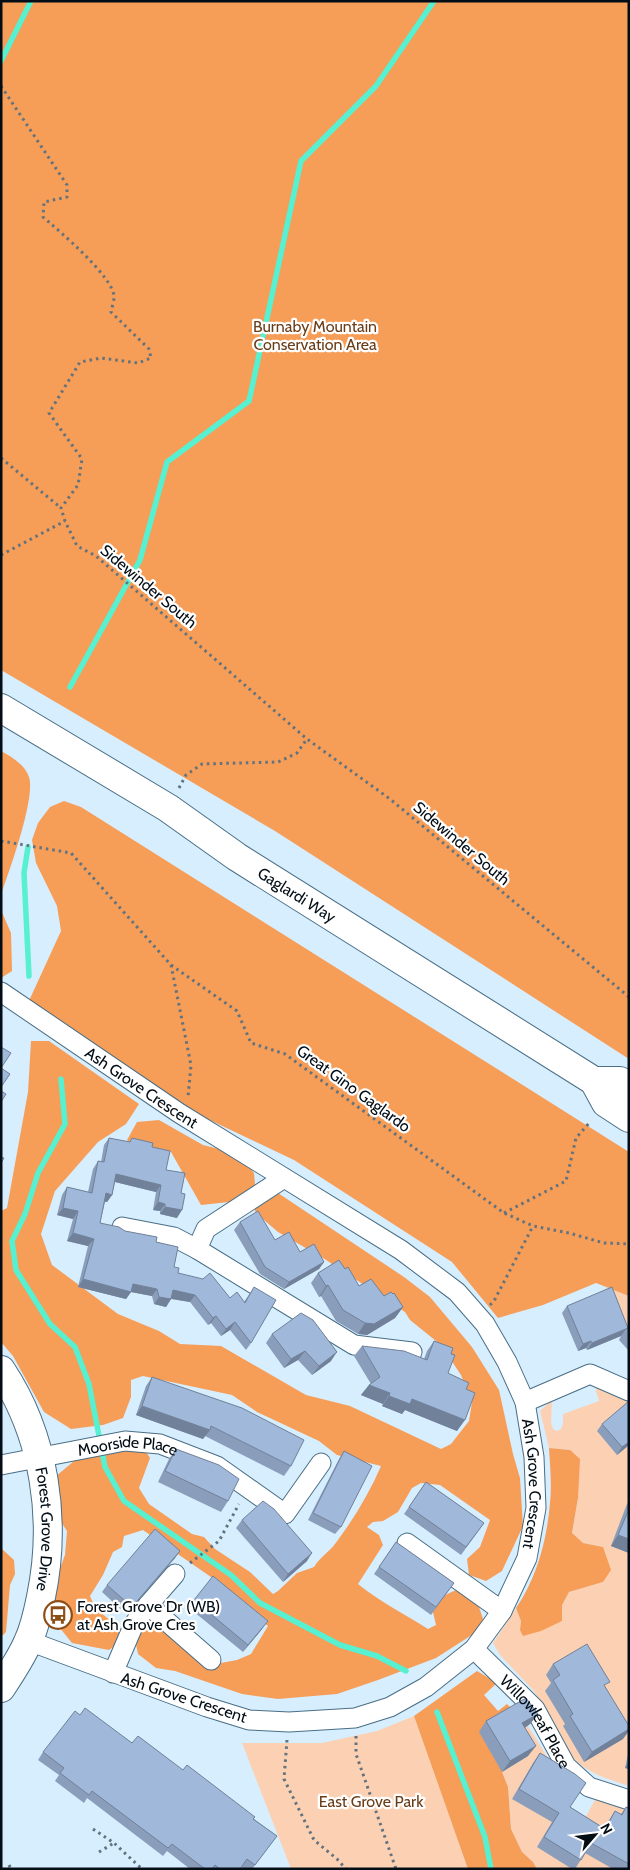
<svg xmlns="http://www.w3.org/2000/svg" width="630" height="1870" font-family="Cabin,sans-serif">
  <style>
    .green { fill: #fcd1b3 }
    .forest { fill: #f69d58 }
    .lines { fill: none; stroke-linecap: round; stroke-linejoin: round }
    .stream { stroke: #57f0d1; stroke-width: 5.5 }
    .street-casing { stroke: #496e85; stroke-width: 21 }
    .secondary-casing { stroke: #496e85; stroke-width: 30 }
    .path { stroke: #62737e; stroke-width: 3; stroke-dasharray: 2.5 4; stroke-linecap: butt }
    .street { stroke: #fff; stroke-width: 19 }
    .secondary { stroke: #fff; stroke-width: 28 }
    .wall { fill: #8a9ebb }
    .shaded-wall { fill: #708199 }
    .building { fill: #a0b8da; stroke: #708199 }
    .labels { text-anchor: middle; stroke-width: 4.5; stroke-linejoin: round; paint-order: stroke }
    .park-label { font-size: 16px; fill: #6a3d19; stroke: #fff }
    .street-label { font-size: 16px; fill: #020d15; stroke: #fff }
    .poi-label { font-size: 16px; fill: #020d15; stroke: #fff; text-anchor: start }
  </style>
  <rect width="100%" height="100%" fill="#d7eefe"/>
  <g class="green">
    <polygon points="612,1288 629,1296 629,1331 622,1332 605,1289"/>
    <path d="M 596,1387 L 615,1389 L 629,1404 L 629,1786 C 608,1779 585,1773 571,1755 L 534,1691 L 500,1655 L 493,1643 L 516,1608 L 521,1621 L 520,1630 L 562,1621 L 562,1605 L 569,1592 L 603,1582 L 603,1547 L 583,1543 L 572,1534 L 578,1498 L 570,1450 L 549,1448 L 540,1411 L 552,1400 L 551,1422 L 553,1429 L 557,1431 L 561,1429 L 563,1423 L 563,1414 L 599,1401 L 596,1391 Z"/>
    <polygon points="414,1716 468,1869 291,1869 242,1743 322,1743 377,1731"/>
    <polygon points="528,1726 561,1779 569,1809 584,1820 596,1798 629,1805 629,1869 537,1869 533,1862 522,1852 511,1829 508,1787 502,1772 528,1756 515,1734"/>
  </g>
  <g class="forest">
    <polygon points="1,1 629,1 629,1059 275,831 1,670"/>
    <path d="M 1,751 C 12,757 25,765 29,777 C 36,797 9,872 1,894 Z"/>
    <polygon points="64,801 81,807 629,1152 629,1296 596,1283 543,1305 498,1318 452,1262 294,1160 153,1093 28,1003 61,931 57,906 36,863 32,840 38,823 50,807"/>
    <polygon points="1,910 11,933 12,971 1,978"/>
    <path d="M 31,1041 L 49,1041 L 139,1104 L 126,1124 L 98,1142 L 55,1191 L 41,1234 L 52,1265 L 118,1314 L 159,1331 L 180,1344 L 221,1346 L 306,1395 L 350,1406 L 441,1449 L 451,1444 L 469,1421 L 472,1402 L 461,1375 L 441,1345 L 410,1320 L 405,1312 L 323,1258 L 278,1232 L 257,1214 L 254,1209 L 278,1193 L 404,1277 L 430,1297 L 472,1347 L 499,1390 L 513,1454 L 520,1478 L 523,1526 L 502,1571 L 486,1581 L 469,1575 L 467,1559 L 480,1547 L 490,1520 L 440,1485 L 421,1483 L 412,1488 L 398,1512 L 383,1521 L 373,1522 L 367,1527 L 379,1535 L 383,1545 L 358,1584 C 380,1602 405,1614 428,1629 L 436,1625 L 432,1608 L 439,1598 L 456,1590 L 478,1604 L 483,1619 L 478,1631 L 436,1658 L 378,1680 L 337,1694 L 278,1699 L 242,1694 L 175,1671 L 156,1668 L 138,1654 L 135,1639 C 143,1628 148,1625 162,1627 L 210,1665 L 237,1660 L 251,1654 L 268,1626 L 211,1577 L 143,1530 L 124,1536 L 122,1547 L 113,1552 L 103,1575 L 90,1596 L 95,1608 L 122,1630 L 123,1640 L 109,1650 L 72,1643 L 47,1612 L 47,1604 L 65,1555 L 67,1531 L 53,1510 L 55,1477 L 74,1461 L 113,1448 L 136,1436 L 150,1458 L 139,1488 L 149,1504 L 192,1534 L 204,1537 L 215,1549 L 250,1572 L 273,1594 L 278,1591 L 297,1573 L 314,1567 C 320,1557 328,1553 335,1544 C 353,1520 369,1494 381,1466 L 337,1455 L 319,1441 L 257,1412 L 232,1395 L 143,1376 L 131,1380 L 131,1397 L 123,1418 L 103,1425 L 71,1429 L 44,1412 L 13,1356 L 1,1342 L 1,1211 L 7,1208 L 28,1092 Z"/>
    <polygon points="159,1120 203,1145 239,1154 254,1173 255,1185 229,1202 201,1205 171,1152 131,1144 127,1140 137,1122"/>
    <path d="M 549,1448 L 570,1450 L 580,1459 L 578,1498 L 572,1533 L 583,1543 L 603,1547 L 611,1570 L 603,1582 L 569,1592 L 562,1605 L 562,1621 L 541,1631 L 523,1636 L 520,1630 L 521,1621 L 516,1608 C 537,1578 547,1539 550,1503 C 552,1485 550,1466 549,1448 Z"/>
    <polygon points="1,1548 14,1560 15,1574 10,1585 6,1632 1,1637"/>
    <polygon points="477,1671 497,1683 484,1695 498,1711 507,1704 514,1711 502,1772 508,1787 511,1829 522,1852 533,1862 537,1869 468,1869 414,1716"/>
  </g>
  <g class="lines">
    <g class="stream">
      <polyline points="1,61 31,1"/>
      <polyline points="70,687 140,560 167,462 249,401 301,161 376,86 434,1"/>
      <polyline points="28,847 24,873 29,976"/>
      <polyline points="61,1079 65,1124 38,1173 25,1214 12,1241 16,1270 50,1324 75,1347 89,1384 105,1467 124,1501 231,1575 260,1603 340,1645 377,1656 406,1671"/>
      <polyline points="437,1712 485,1837 491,1869"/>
    </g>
    <defs>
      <g id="street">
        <path id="s1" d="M 1,992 L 179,1113 L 401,1250 L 457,1292 L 485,1324 L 507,1362 L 525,1402 L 534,1457 L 536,1508 L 527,1558 L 502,1611 L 474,1649 L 426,1687 L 390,1707 L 355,1718 L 289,1722 L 249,1720 L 207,1707 L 29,1641"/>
        <polyline points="122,1227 174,1237 197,1249 354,1345 412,1352"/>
        <polyline points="197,1249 206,1229 284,1178"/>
        <polyline points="525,1402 590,1374 629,1391"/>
        <path id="s2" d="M 1,1465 L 125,1441 L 160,1444 L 217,1466 L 285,1514 L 321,1463"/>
        <polyline points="407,1543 502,1611"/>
        <polyline points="148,1605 175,1574"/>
        <path id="s3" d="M 474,1649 L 535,1709 L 566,1766 L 589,1787 L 629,1800"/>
        <polyline points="113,1673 134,1624 148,1605 211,1660"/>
      </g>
      <g id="secondary">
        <path id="s4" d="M 1,708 L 168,808 L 237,857 L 594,1081 L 606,1103 L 629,1118"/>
        <polyline points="594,1081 620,1081 629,1087"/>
        <path id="s5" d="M 1,1370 C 45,1436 57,1520 41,1597 C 38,1612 35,1627 28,1642 C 21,1658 11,1673 1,1688"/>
      </g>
    </defs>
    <use href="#street" class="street-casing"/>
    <use href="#secondary" class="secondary-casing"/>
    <g class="path">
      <path d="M 1,86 L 67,185 L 67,197 L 44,202 L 43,217 C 58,230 114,277 114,297 C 114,301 112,307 111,312 L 149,349 L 151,358 L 138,363 L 101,358 L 80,362 L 49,413 L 82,459 L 78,485 L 61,508 L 65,521 L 77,546 L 96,556 L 307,739 L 390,799 L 629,997"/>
      <polyline points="1,458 61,508"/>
      <polyline points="1,555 65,521"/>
      <polyline points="179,788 186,775 202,764 278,762 297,753 307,739"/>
      <polyline points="1,841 71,853 171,965 191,1065 188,1097"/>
      <polyline points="171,965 237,1011 251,1043 285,1054 504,1213 533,1226 569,1233 604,1243 629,1244"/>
      <polyline points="504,1213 566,1181 576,1138 591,1121"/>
      <polyline points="490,1305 494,1301 533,1226"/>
      <polyline points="190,1563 219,1541 239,1504"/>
      <polyline points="356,1736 356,1754 396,1869"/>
      <polyline points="287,1740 284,1779 314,1840 337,1859 346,1869"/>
      <polyline points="93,1829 114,1843 142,1869"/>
      <polyline points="99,1852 114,1843"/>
      <polyline points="9,1865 11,1869"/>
    </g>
    <use href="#street" class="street"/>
    <use href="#secondary" class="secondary"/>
  </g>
  <g class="wall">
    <polygon points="109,1138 152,1147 166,1170 177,1218 160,1214 160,1211 153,1210 156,1192 115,1182 112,1195 107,1202 105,1202 100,1223 125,1231 156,1242 174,1267 178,1273 230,1298 244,1302 254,1287 251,1343 246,1350 230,1330 221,1336 211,1323 208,1325 190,1302 171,1299 166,1307 154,1304 152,1296 131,1292 126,1299 78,1287 88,1246 67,1241 73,1219 57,1215 62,1195 67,1187 88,1192 93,1169 98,1161 101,1162 104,1145"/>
    <polygon points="240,1222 275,1240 324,1262 319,1269 284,1289 260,1274 234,1230"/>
    <polygon points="345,1269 359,1286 384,1296 403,1307 395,1318 367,1335 358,1334 336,1321 321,1296 319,1297 311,1283 318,1273"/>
    <polygon points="567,1306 628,1328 629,1327 629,1351 619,1340 621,1336 587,1350 586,1348 578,1351 562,1313"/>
    <polygon points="272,1334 331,1361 312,1375 298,1360 284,1368 266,1343"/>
    <polygon points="434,1341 451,1354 448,1373 466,1389 457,1431 405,1410 402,1414 382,1406 383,1404 361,1395 369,1385 371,1384 354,1356 362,1346 424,1359 427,1351"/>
    <polygon points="152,1377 291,1466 284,1476 205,1436 203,1439 136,1415 146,1386"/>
    <polygon points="602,1424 629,1445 617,1455 597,1431"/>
    <polygon points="176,1449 228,1501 221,1512 158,1482 169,1459"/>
    <polygon points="344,1451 341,1527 335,1534 308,1520 339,1459"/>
    <polygon points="426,1482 484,1523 461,1555 404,1514"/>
    <polygon points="629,1502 629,1553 611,1546 627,1504"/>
    <polygon points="242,1520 307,1561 283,1582 236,1528"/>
    <polygon points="396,1542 454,1583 431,1615 374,1574"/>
    <polygon points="180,1551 175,1558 126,1614 102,1592 107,1585"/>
    <polygon points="194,1600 262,1629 243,1652 188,1607"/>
    <polygon points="553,1664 606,1688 623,1739 584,1762 563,1726 565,1724 545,1691 551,1683 546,1675"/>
    <polygon points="538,1714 530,1724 525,1728 528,1756 502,1772 479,1732 486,1721"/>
    <polygon points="80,1715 132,1743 183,1770 254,1819 277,1836 252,1869 244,1869 242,1867 240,1869 190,1869 167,1851 163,1856 87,1798 84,1803 55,1781 59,1775 38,1760 43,1752"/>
    <polygon points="629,1750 629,1769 625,1768"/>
    <polygon points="540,1753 570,1807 604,1828 615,1811 621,1814 626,1807 629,1808 629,1869 613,1869 585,1853 575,1869 572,1869 537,1847 552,1822 512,1799 533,1763"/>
  </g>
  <g class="shaded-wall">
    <polygon points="116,1174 161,1185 156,1192 111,1181"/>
    <polygon points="106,1193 112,1195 107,1202 101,1201"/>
    <polygon points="158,1202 165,1204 160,1211 153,1210"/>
    <polygon points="165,1207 182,1210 177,1218 160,1214"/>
    <polygon points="63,1208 78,1211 73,1219 57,1215"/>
    <polygon points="73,1233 94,1239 88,1246 67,1241"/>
    <polygon points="324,1262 319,1269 284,1289 289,1282"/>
    <polygon points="83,1279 133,1284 157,1289 152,1296 131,1292 126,1299 78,1287"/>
    <polygon points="328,1285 321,1296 319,1297 326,1286"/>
    <polygon points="173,1290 195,1295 190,1302 167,1298"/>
    <polygon points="159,1297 171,1299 166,1307 154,1304"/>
    <polygon points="403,1307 395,1318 367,1335 358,1334 365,1323"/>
    <polygon points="216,1316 211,1323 208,1325 213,1318"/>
    <polygon points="235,1322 230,1330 221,1336 226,1329"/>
    <polygon points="626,1329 621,1336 587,1350 592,1343"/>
    <polygon points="591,1341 586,1348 578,1351 583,1344"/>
    <polygon points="305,1351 298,1360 284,1368 291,1359"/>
    <polygon points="337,1352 331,1361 312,1375 319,1366"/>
    <polygon points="369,1385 390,1393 383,1404 361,1395"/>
    <polygon points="389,1396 412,1399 465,1420 457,1431 405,1410 402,1414 382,1406"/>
    <polygon points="142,1406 210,1430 203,1439 136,1415"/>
    <polygon points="629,1442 629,1445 617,1455 622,1447"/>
    <polygon points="618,1535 629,1539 629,1553 611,1546"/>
    <polygon points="180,1551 175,1558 126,1614"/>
    <polygon points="312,1553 307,1561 283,1582 288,1574"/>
    <polygon points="268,1621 262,1629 243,1652 248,1645"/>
    <polygon points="538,1714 530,1724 515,1734 522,1723"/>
    <polygon points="629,1729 629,1731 623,1739 584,1762 592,1752"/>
    <polygon points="536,1746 528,1756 502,1772 510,1761"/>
    <polygon points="629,1762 629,1769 625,1768"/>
  </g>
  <g class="building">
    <polygon points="1,1047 11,1053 1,1068 10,1074 1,1087"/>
    <polygon points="1,1091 6,1094 1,1102"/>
    <polygon points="109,1138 130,1142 132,1138 153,1143 152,1147 170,1151 166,1170 185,1173 181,1193 185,1194 182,1210 165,1207 165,1204 158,1202 161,1185 116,1174 112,1195 106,1193 100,1223 119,1227 125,1231 157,1237 156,1242 178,1247 174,1267 179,1268 178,1273 203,1279 210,1273 230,1298 237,1292 245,1303 254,1287 276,1300 251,1343 235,1322 226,1329 216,1316 213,1318 195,1295 173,1290 171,1299 159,1297 157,1289 133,1284 131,1292 83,1279 94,1239 73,1233 78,1211 63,1208 67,1187 92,1193 98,1161 104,1162"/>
    <polygon points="1,1157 4,1158 1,1163"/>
    <polygon points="258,1211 275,1240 289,1232 300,1252 314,1244 324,1262 289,1282 265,1267 240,1222"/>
    <polygon points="339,1260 345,1269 348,1267 359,1286 371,1279 384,1296 391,1292 393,1294 394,1293 403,1307 374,1324 365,1323 343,1310 328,1285 326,1286 318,1273"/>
    <polygon points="612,1287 628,1328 592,1343 591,1341 583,1344 567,1306"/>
    <polygon points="301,1313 313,1320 337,1352 319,1366 305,1351 291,1359 272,1334"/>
    <polygon points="434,1341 453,1348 451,1354 455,1355 448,1373 469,1383 466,1389 475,1393 465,1420 412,1399 410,1404 389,1396 390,1393 369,1385 380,1377 362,1346 404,1351 427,1360"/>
    <polygon points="152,1377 242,1408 304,1440 291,1466 211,1426 210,1430 142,1406"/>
    <polygon points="629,1401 629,1442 622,1447 602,1424"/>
    <polygon points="176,1449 219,1465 239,1479 228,1501 165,1471"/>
    <polygon points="344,1451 372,1466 341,1527 313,1513"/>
    <polygon points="426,1482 484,1523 466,1547 409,1507"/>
    <polygon points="263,1501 274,1509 312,1553 288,1574 242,1520"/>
    <polygon points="629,1509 629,1539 618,1535"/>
    <polygon points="155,1529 180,1551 132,1607 107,1585"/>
    <polygon points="396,1542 454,1583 436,1607 379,1567"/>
    <polygon points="213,1576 268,1621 248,1645 194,1600"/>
    <polygon points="587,1644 610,1682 604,1685 629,1726 629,1729 592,1752 570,1716 573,1714 553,1680 560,1675 553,1664"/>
    <polygon points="526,1698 538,1714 522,1723 536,1746 510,1761 486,1721"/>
    <polygon points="85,1708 132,1743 138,1736 183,1770 187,1765 255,1817 253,1819 277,1836 255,1865 247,1859 240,1869 220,1869 215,1865 212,1869 205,1869 172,1844 168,1848 92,1791 89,1795 60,1773 64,1768 43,1752 75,1711 80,1715"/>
    <polygon points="540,1753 575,1774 586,1783 570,1807 605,1829 615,1811 622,1815 626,1807 629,1808 629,1864 591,1843 581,1860 544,1837 559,1813 519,1789"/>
  </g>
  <defs>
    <symbol id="bus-ring" viewBox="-11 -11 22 22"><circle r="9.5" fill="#fff" stroke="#8e4f17" stroke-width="1.5"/><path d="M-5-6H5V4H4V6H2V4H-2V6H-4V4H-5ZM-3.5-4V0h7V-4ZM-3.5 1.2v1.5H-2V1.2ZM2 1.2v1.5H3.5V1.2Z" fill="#8e4f17"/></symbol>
  </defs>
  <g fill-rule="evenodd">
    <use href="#bus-ring" x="42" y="1599" width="32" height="32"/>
  </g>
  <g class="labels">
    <g class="park-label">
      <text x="315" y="332">Burnaby Mountain<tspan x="315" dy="18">Conservation Area</tspan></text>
      <text x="371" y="1807">East Grove Park</text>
    </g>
    <g class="street-label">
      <text transform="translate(149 586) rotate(40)" y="6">Sidewinder South</text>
      <text transform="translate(462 843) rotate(40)" y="6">Sidewinder South</text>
      <text dy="6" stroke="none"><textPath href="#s4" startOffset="350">Gaglardi Way</textPath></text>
      <text dy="6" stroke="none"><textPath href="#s1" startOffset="170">Ash Grove Crescent</textPath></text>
      <text transform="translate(354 1088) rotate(36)" y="6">Great Gino Gaglardo</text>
      <text dy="6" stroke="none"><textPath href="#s2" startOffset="129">Moorside Place</textPath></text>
      <text dy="6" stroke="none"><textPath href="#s1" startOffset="759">Ash Grove Crescent</textPath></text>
      <text dy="6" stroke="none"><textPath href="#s5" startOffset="168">Forest Grove Drive</textPath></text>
      <text transform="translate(184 1697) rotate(18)" y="6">Ash Grove Crescent</text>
      <text dy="6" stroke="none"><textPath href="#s3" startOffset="96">Willowleaf Place</textPath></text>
    </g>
    <g class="poi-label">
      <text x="77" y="1612">Forest Grove Dr (WB)<tspan x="77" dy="18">at Ash Grove Cres</tspan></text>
    </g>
  </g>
  <rect width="630" height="1870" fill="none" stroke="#020d15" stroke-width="5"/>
  <g transform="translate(595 1835) rotate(62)" stroke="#ffffff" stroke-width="4" paint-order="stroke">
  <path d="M0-4L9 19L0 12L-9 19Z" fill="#020d15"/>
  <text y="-8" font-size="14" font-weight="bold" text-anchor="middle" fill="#020d15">N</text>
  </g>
</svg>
